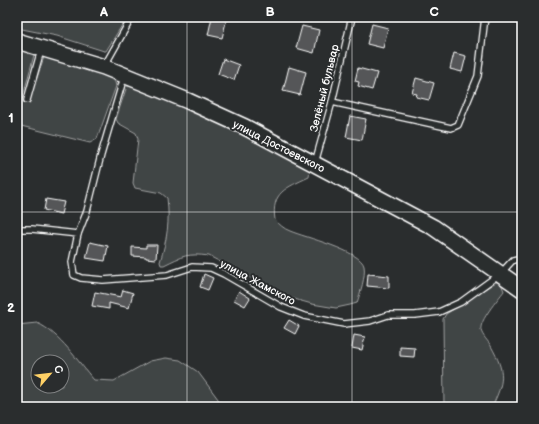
<svg xmlns="http://www.w3.org/2000/svg" width="539" height="424" font-family="'Balsamiq Sans',sans-serif">
  <style>
    .green { fill: #414445; stroke: #a0a2a2; fill-rule: evenodd }
    .building { fill: #555758; stroke: #fff }
    .lines { fill: none; stroke-linecap: round; stroke-linejoin: round }
    .lane-casing { stroke: #fff; stroke-width: 8 }
    .secondary-casing { stroke: #fff; stroke-width: 18 }
    .lane { stroke: #2a2d2e; stroke-width: 5.5 }
    .secondary { stroke: #2a2d2e; stroke-width: 15 }
    .grid { fill: none; stroke: #fff; stroke-width: 1; stroke-opacity: 0.55 }
    .labels { text-anchor: middle; stroke-width: 4; stroke-linejoin: round; paint-order: stroke }
    .street-label { font-size: 11px; fill: #fff; stroke: #2a2d2e }
    .neatline { fill: none; stroke: #fff; stroke-width: 1.5 }
    .grid-label { font-size: 13px; text-anchor: middle; font-weight: bold; fill: #fff }
  </style>
  <rect width="100%" height="100%" fill="#2a2d2e"/>
  <filter id="ink" filterUnits="userSpaceOnUse"><feTurbulence type="fractalNoise" baseFrequency=".025" numOctaves="2"/><feDisplacementMap in="SourceGraphic" scale="8" xChannelSelector="R" yChannelSelector="G"/><feConvolveMatrix kernelMatrix="1 2 1 2 8 2 1 2 1" color-interpolation-filters="sRGB"/></filter>
  <g filter="url(#ink)">
    <g class="green">
      <polygon points="17,17 127,17 106,51 104,51 57,36 17,28"/>
      <polygon points="17,45 33,52 34,55 23,96 22,100 24,103 27,103 29,101 44,57 46,56 108,74 114,79 116,86 97,139 90,143 17,125"/>
      <path d="M 127,86 L 137,86 L 252,138 L 310,168 L 309,177 C 286,188 271,192 275,220 C 279,224 284,229 290,231 C 304,237 361,251 364,266 C 366,276 360,293 357,303 L 350,305 L 336,308 L 312,304 L 287,297 L 209,256 C 188,253 182,256 164,265 L 161,265 L 160,262 C 167,239 170,222 167,198 L 161,193 L 135,188 L 133,183 L 138,139 L 136,133 L 118,123 L 116,119 Z"/>
      <path d="M 496,282 L 500,282 L 502,286 L 504,291 C 498,299 479,321 481,330 C 482,336 489,342 491,346 C 506,373 504,381 492,407 L 444,407 L 443,319 L 446,314 Z"/>
      <path d="M 37,323 C 60,333 78,362 94,380 L 114,381 L 150,361 L 166,358 L 180,360 L 198,372 L 224,407 L 17,407 L 17,325 ZM 38,362 L 62,362 L 62,386 L 38,386 Z"/>
    </g>
    <g class="building">
      <polygon points="212,17 227,18 222,38 208,35"/>
      <polygon points="372,24 388,28 383,48 367,44"/>
      <polygon points="302,26 319,30 314,53 296,48"/>
      <polygon points="454,53 466,56 462,72 450,69"/>
      <polygon points="223,59 239,65 234,80 218,74"/>
      <polygon points="289,67 306,72 300,95 283,91"/>
      <polygon points="358,68 377,73 372,90 358,86 359,82 355,81"/>
      <polygon points="416,78 434,83 429,100 416,97 417,94 412,93"/>
      <polygon points="350,116 366,119 362,140 346,137"/>
      <polygon points="46,199 64,202 61,214 44,210"/>
      <polygon points="90,242 108,246 105,261 86,258"/>
      <polygon points="146,245 157,245 156,259 146,258 146,257 132,256 132,247 146,248"/>
      <polygon points="204,274 213,278 208,290 200,287"/>
      <polygon points="368,274 389,276 389,288 367,286"/>
      <polygon points="123,290 133,293 129,308 109,303 109,309 92,306 95,292 121,297"/>
      <polygon points="239,291 250,298 245,306 234,300"/>
      <polygon points="289,320 299,326 295,334 284,328"/>
      <polygon points="354,335 365,337 362,350 352,348"/>
      <polygon points="400,347 415,348 414,357 400,356"/>
    </g>
    <g class="lines">
      <defs>
        <g id="lane">
          <polyline points="105,65 132,17"/>
          <polyline points="27,100 41,50"/>
          <polyline points="332,102 451,128 458,125 478,76 485,17"/>
          <polyline points="315,163 332,102 352,17"/>
          <polyline points="17,229 32,229 78,234 72,262 74,275 81,278 103,280 167,275 192,267 211,268 224,274 281,307 304,316 344,324 370,321 388,315 415,315 439,312 461,302 501,273 513,260 522,258"/>
          <polyline points="78,234 87,211 101,155 124,77"/>
        </g>
        <polyline id="secondary" points="17,41 104,67 188,101 245,127 433,227 522,289"/>
      </defs>
      <use href="#lane" class="lane-casing"/>
      <use href="#secondary" class="secondary-casing"/>
      <use href="#lane" class="lane"/>
      <use href="#secondary" class="secondary"/>
    </g>
  </g>
  <path class="grid" d="M 187,17 L 187,407M 352,17 L 352,407M 17,212 L 522,212"/>
  <g class="labels">
    <g class="street-label">
      <text transform="translate(324 88) rotate(-76)" y="4">Зелёный бульвар</text>
      <text transform="translate(279 146) rotate(27)" y="4">улица Достоевского</text>
      <text transform="translate(258 282) rotate(28)" y="4">улица Жамского</text>
    </g>
  </g>
  <rect width="539" height="424" fill="none" stroke="#2a2d2e" stroke-width="44"/>
  <g transform="translate(50 374) rotate(62)"><circle r="19" fill="#2a2d2e" stroke="#7f8182"/>
  <path d="M0-3L7 15L0 10L-7 15Z" fill="#ffd166"/>
  <text y="-6" font-size="11" font-weight="bold" text-anchor="middle" fill="#ffffff">С</text>
  </g>
  <rect x="22" y="22" width="495" height="380" class="neatline"/>
  <g class="grid-label">
    <text x="104" y="16">A</text>
    <text x="270" y="16">B</text>
    <text x="434" y="16">C</text>
    <text x="11" y="122">1</text>
    <text x="11" y="312">2</text>
  </g>
</svg>
